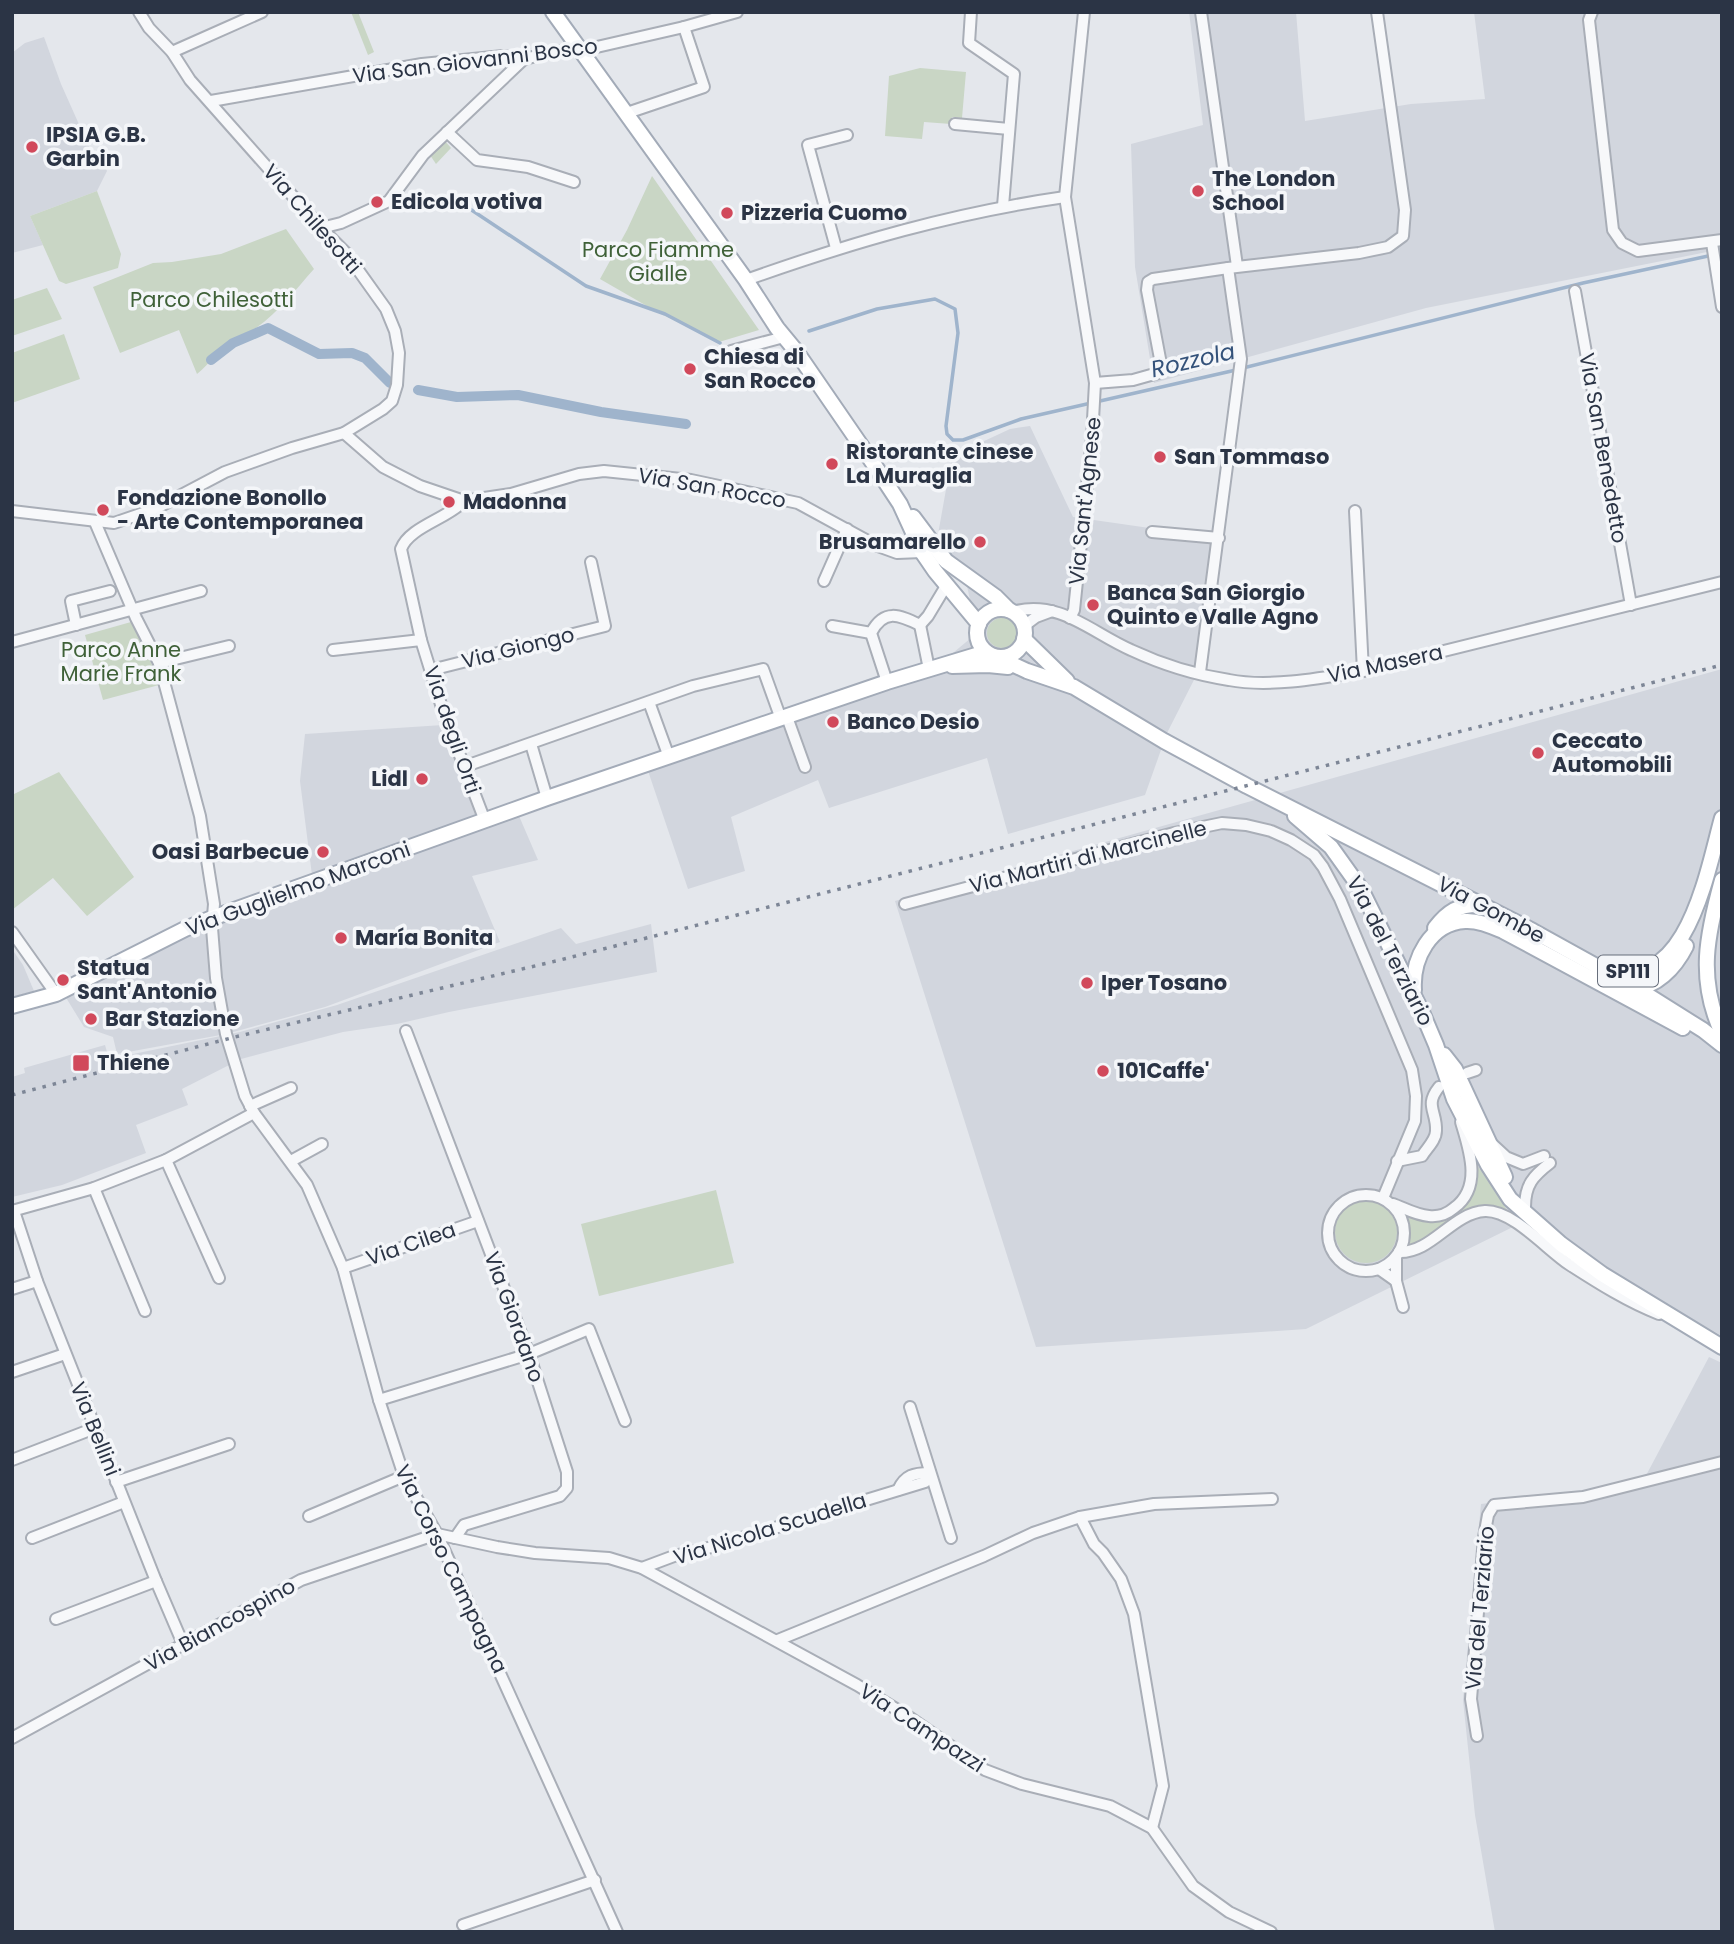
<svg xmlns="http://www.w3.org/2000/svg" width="1734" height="1944" font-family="Poppins,sans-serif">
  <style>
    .built { fill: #d2d6de }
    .green { fill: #c9d6c5 }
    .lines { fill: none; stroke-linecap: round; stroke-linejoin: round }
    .stream { stroke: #9fb4cc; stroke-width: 3.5 }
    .canal { stroke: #9fb4cc; stroke-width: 10 }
    .minor-casing { stroke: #a9aeb7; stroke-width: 14 }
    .major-casing { stroke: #a3abb8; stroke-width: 18 }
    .minor { stroke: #f7f8fa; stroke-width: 10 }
    .major { stroke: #fff; stroke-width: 14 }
    .rail { stroke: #7d8696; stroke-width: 3.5; stroke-dasharray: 3.5 7; stroke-linecap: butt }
    .poi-dot { fill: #d1495b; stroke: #f4f6f9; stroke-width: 2.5 }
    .labels { text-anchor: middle; stroke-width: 7; stroke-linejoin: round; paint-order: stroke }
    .shield { fill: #f4f6f9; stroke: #676e7b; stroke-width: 2 }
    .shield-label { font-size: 19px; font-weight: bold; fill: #2b3445 }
    .street-label { font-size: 21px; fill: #2b3445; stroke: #f4f6f9 }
    .poi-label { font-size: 21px; font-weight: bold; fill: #2b3445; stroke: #f4f6f9; text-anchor: start }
    .park-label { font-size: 21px; fill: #3f6138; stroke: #f4f6f9 }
    .water-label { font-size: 23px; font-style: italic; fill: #34527a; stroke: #f4f6f9 }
  </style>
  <rect width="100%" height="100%" fill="#e4e7ec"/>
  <g class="built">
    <polygon points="1189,12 1296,12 1305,121 1411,104 1485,99 1474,12 1722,12 1722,249 1426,308 1154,383 1135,267 1131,144 1203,125"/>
    <polygon points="44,37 61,84 94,158 100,157 107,171 97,191 30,216 43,245 12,253 12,53 25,43"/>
    <polygon points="1030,426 1073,517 1219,538 1197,674 1167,733 1145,795 1008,834 987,758 829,808 818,780 731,817 745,871 688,889 646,765 936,667 977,633 967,586 937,540 952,456 1010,429"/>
    <polygon points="1722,669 1722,1336 1523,1222 1306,1329 1036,1347 895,901"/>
    <polygon points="443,725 480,813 516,809 538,860 472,876 500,942 325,1007 226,1034 117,1054 113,1037 84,1027 65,996 208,927 313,883 300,781 305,734"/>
    <polygon points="651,924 657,972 449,1012 397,1024 343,1032 241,1059 182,1089 188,1105 136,1125 146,1153 62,1185 12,1197 12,1077 25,1073 24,1068 105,1045 109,1059 240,1032 337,1005 561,928 576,944"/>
    <polygon points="12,949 23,965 34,991 12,997"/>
    <polygon points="1709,1357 1722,1363 1722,1932 1495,1932 1475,1815 1463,1700 1481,1504 1642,1483"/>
  </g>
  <g class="green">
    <polygon points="351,12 358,12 374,52 368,55"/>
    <polygon points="920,68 966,72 962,118 952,117 951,124 924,122 922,139 885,136 889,76"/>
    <polygon points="445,141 451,148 436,164 430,155"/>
    <polygon points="652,176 759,330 719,342 659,313 600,279 627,230"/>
    <polygon points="97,191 121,254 118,268 66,284 59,281 30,216"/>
    <path d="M 286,229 L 314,269 C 296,289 279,312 256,328 C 249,333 240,335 232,340 C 218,349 210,364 197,374 L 179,330 L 120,353 L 93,287 L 153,263 L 172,262 L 221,254 Z"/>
    <polygon points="47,288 62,319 12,336 12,300"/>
    <polygon points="64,334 80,379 12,403 12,353"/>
    <circle cx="1002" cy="633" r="15"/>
    <polygon points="131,622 146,648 159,685 103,700 85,635"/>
    <polygon points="59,772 134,877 87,916 53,878 12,910 12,795"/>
    <path d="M 1477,1165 L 1507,1210 C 1460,1197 1447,1231 1407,1247 L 1410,1229 L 1408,1218 L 1410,1216 C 1453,1234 1474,1205 1477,1165 Z"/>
    <polygon points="716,1190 734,1263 599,1296 581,1224"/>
    <circle cx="1366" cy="1232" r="31"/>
  </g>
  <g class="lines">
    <g class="stream">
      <polyline points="470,209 586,286 665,314 720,343"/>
      <polyline points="809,331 877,309 935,299 955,309 958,333 946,426 947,434 953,440 963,440 1021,419 1236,370"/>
      <polyline points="1243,368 1583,283 1722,253"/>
    </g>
    <g class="canal">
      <polyline points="211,360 233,343 268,328 319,354 352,353 365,358 390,383"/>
      <polyline points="418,390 457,397 518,395 601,412 686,424"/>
    </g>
    <defs>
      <g id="minor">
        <polyline points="971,12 969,43 1014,74 1003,206"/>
        <polyline points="1201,12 1237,266"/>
        <polyline points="1592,12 1589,20 1613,230 1622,243 1638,251 1722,240"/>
        <polyline points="172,52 262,12"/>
        <polyline points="211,101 422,64 503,56 524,59 554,52 588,49 684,27 737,12"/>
        <polyline points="627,113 704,87 684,27"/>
        <polyline points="955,124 1009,129"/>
        <polyline points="447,132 477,160 528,167 574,182"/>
        <polyline points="321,228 341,223 389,201 423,155 524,59"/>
        <polyline points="1712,243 1722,307"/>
        <polyline points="836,248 808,145 847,135"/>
        <path d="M 746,280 C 853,242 953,213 1065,197"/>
        <polyline points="1575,291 1631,605"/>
        <polyline points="731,351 784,337"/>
        <polyline points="1095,383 1133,380 1158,373 1161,364 1147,290 1148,282 1153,279 1228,268 1359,253 1388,247 1403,236 1405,210 1377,12"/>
        <polyline points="344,433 383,467 420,486 464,501 511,494 579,474 604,471 691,480 798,503 875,545 897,553 922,552 945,561"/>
        <path d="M 464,501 C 447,519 409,527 401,549 L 421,640 L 443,711 L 485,821"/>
        <polyline points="12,511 114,523 155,509 225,472 292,448 344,433 383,409 392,401 397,385 399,353 395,331 386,309 346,253 321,228 190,80 172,52 149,28 139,12"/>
        <polyline points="1355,511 1363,671"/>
        <polyline points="95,522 136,618 159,663 200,816 214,904 212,928 216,978 226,1034 245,1096 254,1113 307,1185 343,1268 379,1400 404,1476 437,1534 617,1932"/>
        <polyline points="1152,532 1219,538"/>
        <polyline points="824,581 847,529"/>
        <path d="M 1012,612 C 1060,599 1090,632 1131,650 C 1161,664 1196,675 1229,680 C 1270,688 1322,678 1363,671 L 1722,582"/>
        <polyline points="1070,618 1074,610 1092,438 1095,383 1065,197 1084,12"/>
        <polyline points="76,625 71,601 110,591"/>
        <polyline points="920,625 928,616 946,586"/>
        <polyline points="920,625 929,669"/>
        <polyline points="832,626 871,633"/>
        <polyline points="1024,626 1036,617 1052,611"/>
        <polyline points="12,642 201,591"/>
        <polyline points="333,650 421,640"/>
        <polyline points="159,663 229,646"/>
        <polyline points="431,670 605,626 591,562"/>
        <polyline points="1200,672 1241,359 1228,268"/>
        <path d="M 887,682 L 871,633 C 884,608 899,615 920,625"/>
        <polyline points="649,702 669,757"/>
        <polyline points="787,717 805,767"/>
        <polyline points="531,744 547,798"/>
        <polyline points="463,767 693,686 763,669 781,719"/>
        <polyline points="905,904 1174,833 1222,823 1246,825 1271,831 1291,840 1314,855 1323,867 1340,899 1412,1070 1416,1096 1415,1121 1383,1198"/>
        <polyline points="12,932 56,994"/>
        <polyline points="406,1031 529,1354 567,1472 567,1488 560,1496 464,1525 455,1538"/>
        <polyline points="1467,1073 1476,1070"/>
        <polyline points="250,1106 291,1088"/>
        <polyline points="1493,1145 1506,1157 1523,1164 1544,1156"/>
        <polyline points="166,1160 219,1278"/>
        <polyline points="291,1161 322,1144"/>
        <path d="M 1397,1161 L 1422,1156 C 1427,1148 1436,1140 1436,1131 C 1437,1111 1424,1106 1439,1087"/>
        <polyline points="94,1188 145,1311"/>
        <circle cx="1366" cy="1233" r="38"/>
        <path d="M 1393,1204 C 1404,1208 1416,1215 1429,1216 C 1438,1217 1447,1214 1454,1208 C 1483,1187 1469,1149 1461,1122"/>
        <path d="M 1525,1207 C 1525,1185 1533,1176 1550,1163"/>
        <polyline points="12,1211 94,1188 166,1160 254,1113"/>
        <polyline points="14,1211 37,1281 156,1581 183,1644"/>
        <path d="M 1399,1252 C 1432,1253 1452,1213 1485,1211 C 1513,1210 1547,1250 1570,1265 C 1598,1283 1628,1302 1659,1314"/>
        <polyline points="343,1268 478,1221"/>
        <polyline points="1379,1269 1396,1281 1396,1257"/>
        <polyline points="1396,1281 1403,1307"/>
        <polyline points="12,1289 37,1281"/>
        <polyline points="12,1372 65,1354"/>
        <polyline points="379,1400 529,1354 589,1329 625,1421"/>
        <polyline points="910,1407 951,1538"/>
        <polyline points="12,1460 95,1428"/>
        <polyline points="116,1482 229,1444"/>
        <path d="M 898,1490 C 905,1475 914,1473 930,1473"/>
        <polyline points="309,1516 404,1476"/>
        <polyline points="1080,1517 1094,1544 1103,1553 1121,1579 1134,1614 1163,1786 1152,1828"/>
        <polyline points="32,1538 124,1502"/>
        <polyline points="642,1568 674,1556 712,1547 925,1482 930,1473"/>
        <polyline points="56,1619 156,1581"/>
        <polyline points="778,1640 984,1556 1033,1533 1080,1517 1154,1504 1272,1499"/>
        <polyline points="1477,1736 1471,1699 1484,1537 1488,1515 1494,1505 1583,1497 1722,1462"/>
        <polyline points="12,1738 301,1580 437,1534 497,1547 535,1553 609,1558 642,1568 857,1685 909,1717 985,1770 1022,1784 1110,1806 1152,1828 1193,1886 1229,1912 1271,1932"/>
        <polyline points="463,1925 595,1880"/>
      </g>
      <g id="major">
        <polyline points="553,12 746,280 777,328 796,351 873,463 900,504 922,552 935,571 979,624"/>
        <polyline points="913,517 946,561 996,597 1009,610"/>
        <circle cx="1001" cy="633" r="24"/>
        <polyline points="1024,639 1067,681"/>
        <polyline points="997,657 1027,671 1074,687 1164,741 1247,786 1533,931 1636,988 1703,1030 1722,1045"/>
        <polyline points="952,666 988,665 1008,667"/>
        <polyline points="1295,816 1331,847 1361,889 1422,1012 1436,1045 1454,1099 1488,1165 1510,1199 1561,1244 1602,1274 1722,1347"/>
        <path d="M 1722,880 C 1707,934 1697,979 1722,1033"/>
        <path d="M 1435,928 C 1447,912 1459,904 1480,905"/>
        <path d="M 1607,965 C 1686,1001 1708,867 1722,818"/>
        <path d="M 1630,987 C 1655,991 1676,966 1686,946"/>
        <path d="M 1414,990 C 1412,959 1430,923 1465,921 C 1478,920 1492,926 1503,931 L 1683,1028"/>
        <polyline points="12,1006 56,994 185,929 212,918 547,798 887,682 986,652"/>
        <polyline points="1444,1055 1455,1069 1505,1177"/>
      </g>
    </defs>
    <use href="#minor" class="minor-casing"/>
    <use href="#major" class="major-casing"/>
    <use href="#minor" class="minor"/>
    <use href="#major" class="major"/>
    <polyline class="rail" points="12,1095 235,1037 556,961 1722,665"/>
  </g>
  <g class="poi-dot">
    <circle cx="32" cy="147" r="7"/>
    <circle cx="1198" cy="191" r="7"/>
    <circle cx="377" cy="202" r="7"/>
    <circle cx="727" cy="213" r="7"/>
    <circle cx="690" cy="369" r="7"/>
    <circle cx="1160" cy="457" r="7"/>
    <circle cx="832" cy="464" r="7"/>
    <circle cx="449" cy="502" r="7"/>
    <circle cx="103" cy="510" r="7"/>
    <circle cx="980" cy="542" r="7"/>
    <circle cx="1093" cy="605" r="7"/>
    <circle cx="833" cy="722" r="7"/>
    <circle cx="1538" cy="753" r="7"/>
    <circle cx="422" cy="779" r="7"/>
    <circle cx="323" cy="852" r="7"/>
    <circle cx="341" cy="938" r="7"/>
    <circle cx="63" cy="980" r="7"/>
    <circle cx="1087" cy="983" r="7"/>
    <circle cx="91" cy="1019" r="7"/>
    <rect x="72" y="1054" width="18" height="18" rx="3.5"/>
    <circle cx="1103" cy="1071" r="7"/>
  </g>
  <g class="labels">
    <rect class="shield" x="1598" y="955.5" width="60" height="31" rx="5"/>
    <g class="shield-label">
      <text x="1628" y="978">SP111</text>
    </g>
    <g class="street-label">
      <text transform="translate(475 61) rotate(-7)" y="7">Via San Giovanni Bosco</text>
      <text transform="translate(312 219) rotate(49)" y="7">Via Chilesotti</text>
      <text transform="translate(1603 448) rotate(80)" y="7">Via San Benedetto</text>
      <text transform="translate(712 488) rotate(10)" y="7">Via San Rocco</text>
      <text transform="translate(1085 501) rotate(-84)" y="7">Via Sant'Agnese</text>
      <text transform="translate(518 648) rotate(-14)" y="7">Via Giongo</text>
      <text transform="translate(1385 664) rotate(-12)" y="7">Via Masera</text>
      <text transform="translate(452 730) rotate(71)" y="7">Via degli Orti</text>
      <text transform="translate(1088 857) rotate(-14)" y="7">Via Martiri di Marcinelle</text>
      <text transform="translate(298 889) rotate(-20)" y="7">Via Guglielmo Marconi</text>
      <text transform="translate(1491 910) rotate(28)" y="7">Via Gombe</text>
      <text transform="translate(1390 951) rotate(63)" y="7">Via del Terziario</text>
      <text transform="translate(411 1244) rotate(-19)" y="7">Via Cilea</text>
      <text transform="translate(514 1317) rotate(70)" y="7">Via Giordano</text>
      <text transform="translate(95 1429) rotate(68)" y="7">Via Bellini</text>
      <text transform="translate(770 1529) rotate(-17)" y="7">Via Nicola Scudella</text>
      <text transform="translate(451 1569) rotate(64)" y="7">Via Corso Campagna</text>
      <text transform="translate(1480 1608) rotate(-85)" y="7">Via del Terziario</text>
      <text transform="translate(220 1625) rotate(-29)" y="7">Via Biancospino</text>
      <text transform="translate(922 1728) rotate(33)" y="7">Via Campazzi</text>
    </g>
    <g class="poi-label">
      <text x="46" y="142">IPSIA G.B.<tspan x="46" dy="24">Garbin</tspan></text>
      <text x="1212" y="186">The London<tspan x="1212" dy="24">School</tspan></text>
      <text x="391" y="209">Edicola votiva</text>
      <text x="741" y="220">Pizzeria Cuomo</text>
      <text x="704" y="364">Chiesa di<tspan x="704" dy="24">San Rocco</tspan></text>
      <text x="846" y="459">Ristorante cinese<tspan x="846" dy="24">La Muraglia</tspan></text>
      <text x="1174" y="464">San Tommaso</text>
      <text x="117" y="505">Fondazione Bonollo<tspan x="117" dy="24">- Arte Contemporanea</tspan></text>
      <text x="463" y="509">Madonna</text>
      <text x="966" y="549" text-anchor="end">Brusamarello</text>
      <text x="1107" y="600">Banca San Giorgio<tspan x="1107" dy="24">Quinto e Valle Agno</tspan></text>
      <text x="847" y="729">Banco Desio</text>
      <text x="1552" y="748">Ceccato<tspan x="1552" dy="24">Automobili</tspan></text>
      <text x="408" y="786" text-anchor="end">Lidl</text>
      <text x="309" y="859" text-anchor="end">Oasi Barbecue</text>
      <text x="355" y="945">María Bonita</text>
      <text x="77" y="975">Statua<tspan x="77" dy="24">Sant'Antonio</tspan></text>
      <text x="1101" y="990">Iper Tosano</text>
      <text x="105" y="1026">Bar Stazione</text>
      <text x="97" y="1070">Thiene</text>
      <text x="1117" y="1078">101Caffe'</text>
    </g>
    <g class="park-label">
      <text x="658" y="257">Parco Fiamme<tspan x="658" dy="24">Gialle</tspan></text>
      <text x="212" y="307">Parco Chilesotti</text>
      <text x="121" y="657">Parco Anne<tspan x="121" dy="24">Marie Frank</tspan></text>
    </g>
    <g class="water-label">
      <text transform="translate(1193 360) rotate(-13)" y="8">Rozzola</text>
    </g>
  </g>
  <rect width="1734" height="1944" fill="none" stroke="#2b3445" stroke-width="28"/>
</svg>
